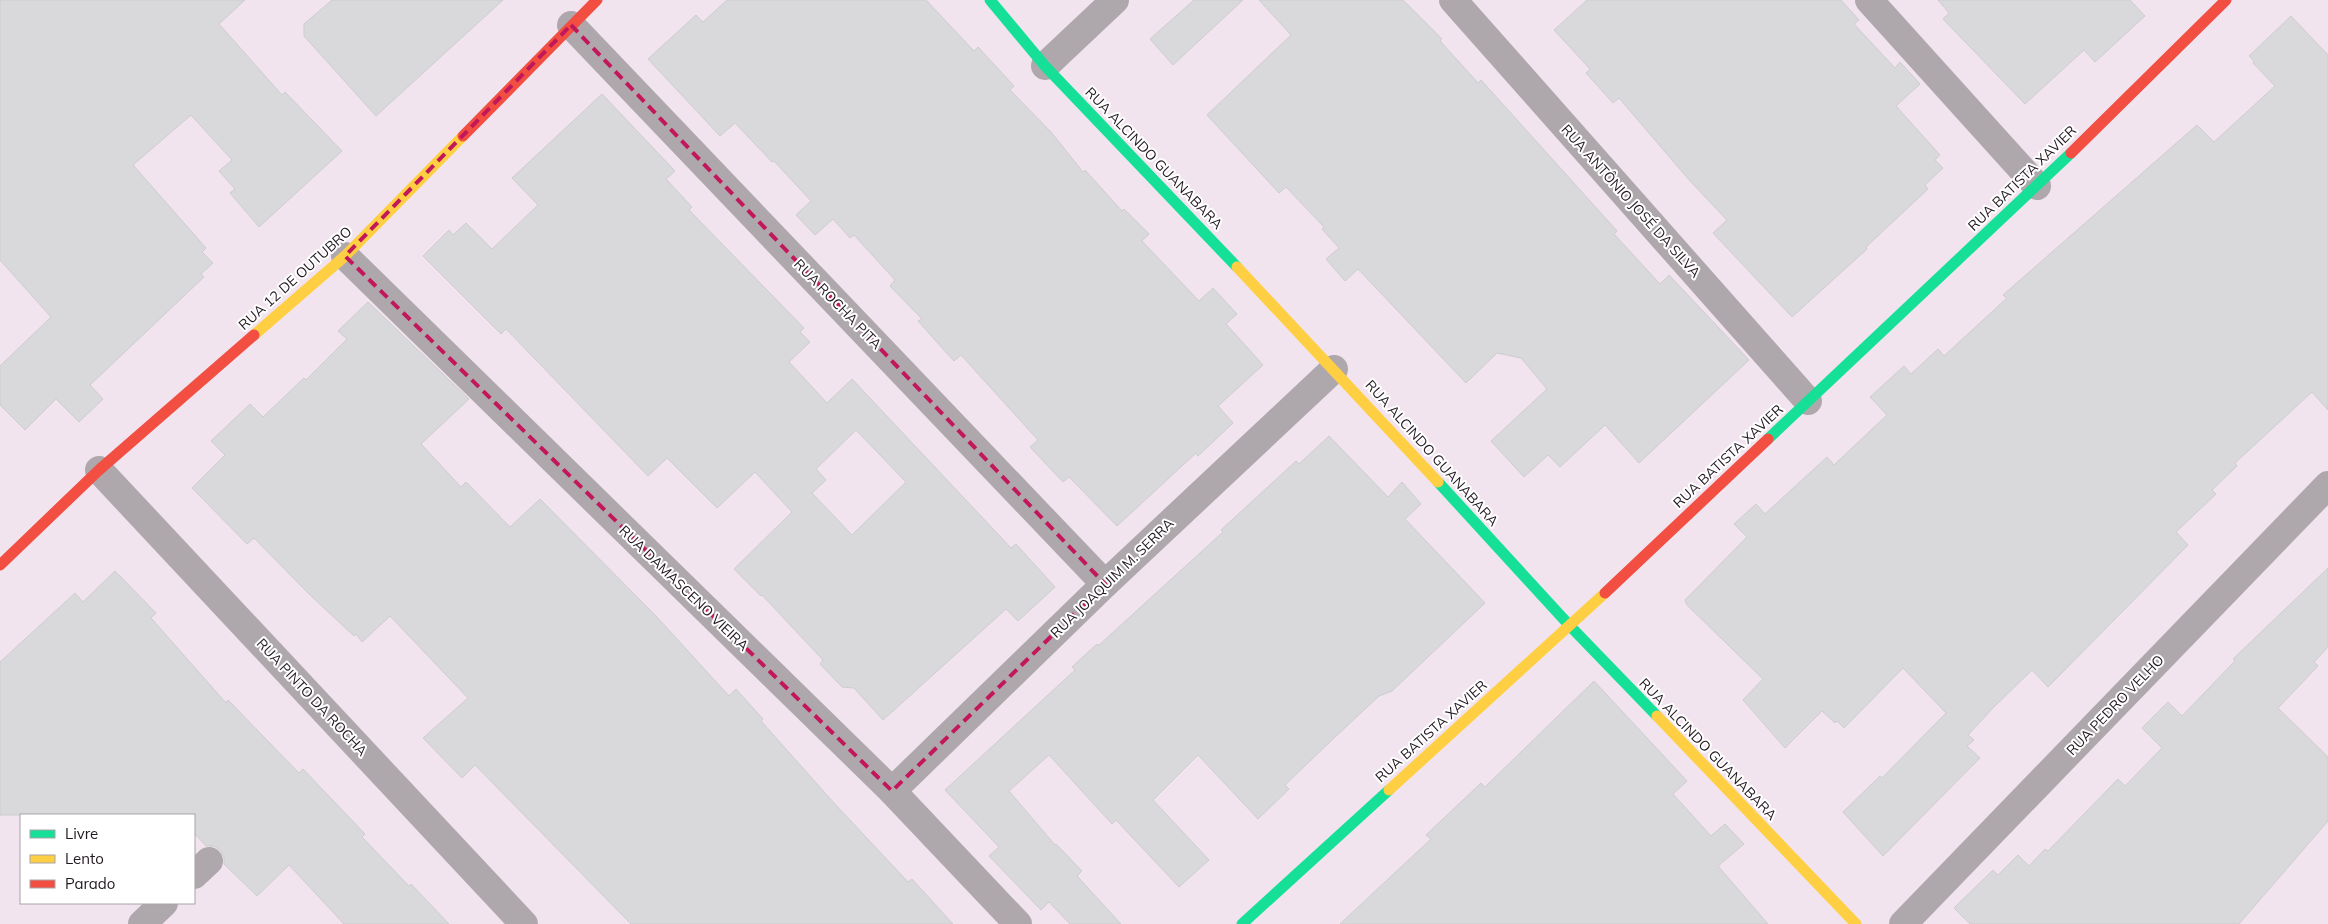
<svg xmlns="http://www.w3.org/2000/svg" width="2328" height="924" font-family="Mulish,sans-serif">
  <style>
    .building { fill: #d9d9db; stroke: #cdcccf; fill-rule: evenodd }
    .lines { fill: none; stroke-linecap: round; stroke-linejoin: round }
    .street { stroke: #aea8ad; stroke-width: 28 }
    .fast { stroke: #16e098; stroke-width: 11 }
    .slow { stroke: #ffcf43; stroke-width: 11 }
    .jam { stroke: #f24e42; stroke-width: 11 }
    .marked { fill: none; stroke: #c2185b; stroke-width: 4; stroke-dasharray: 10 6; stroke-linejoin: round }
    .labels { text-anchor: middle; stroke-width: 4; stroke-linejoin: round; paint-order: stroke }
    .street-label { font-size: 14px; fill: #221920; stroke: #fff }
  </style>
  <rect width="100%" height="100%" fill="#f1e4ee"/>
  <g class="building">
    <polygon points="0,0 245,0 219,24 282,95 285,92 342,151 259,227 230,193 235,189 219,171 232,160 191,115 133,165 206,248 202,252 213,263 201,274 204,277 90,385 103,399 79,422 56,399 25,430 0,405 0,366 51,317 0,260"/>
    <polygon points="332,0 503,0 376,116 304,36 304,24"/>
    <polygon points="727,0 926,0 974,51 978,47 1014,86 1010,90 1051,132 1083,172 1085,170 1122,211 1124,209 1149,234 1142,241 1199,301 1213,288 1237,314 1226,324 1263,365 1218,406 1233,423 1198,456 1196,453 1117,526 1069,477 1063,482 1030,447 1038,440 961,355 954,361 943,349 918,321 922,319 890,286 895,280 854,235 850,238 833,219 815,235 796,215 811,201 774,161 772,162 735,123 720,136 648,59 696,15 703,22"/>
    <polygon points="1194,0 1243,0 1173,65 1150,39"/>
    <polygon points="1259,0 1403,0 1442,39 1440,41 1478,83 1481,80 1554,161 1617,231 1614,234 1660,284 1669,275 1749,360 1639,463 1605,425 1560,467 1548,455 1524,477 1491,441 1547,389 1521,358 1497,353 1466,383 1358,269 1345,281 1326,259 1339,248 1322,229 1324,227 1286,187 1279,193 1207,115 1291,35"/>
    <polygon points="1587,0 1841,0 1859,20 1854,24 1895,68 1900,62 1920,84 1896,106 1940,155 1935,160 1943,168 1925,185 1928,189 1866,247 1867,249 1792,317 1713,233 1727,220 1690,181 1619,98 1613,103 1586,73 1590,69 1554,30"/>
    <polygon points="1938,0 2130,0 2145,16 2095,62 2084,50 2025,104 1943,19 1949,13"/>
    <polygon points="2291,16 2328,55 2328,410 2312,392 2235,463 2237,466 2212,490 2216,494 2176,532 2188,545 2048,687 2032,670 1994,707 1968,735 1974,740 1967,746 1980,758 1883,856 1843,812 1880,776 1882,778 1946,713 1903,668 1844,728 1837,721 1835,723 1822,711 1785,748 1743,700 1763,679 1687,605 1685,600 1747,537 1734,524 1756,504 1765,514 1827,457 1834,465 1887,415 1870,397 1904,366 1911,374 1938,349 1944,356 2007,298 2003,295 2197,125 2214,142 2275,86 2253,63 2254,61 2249,56"/>
    <path d="M 602,94 L 675,171 L 666,179 L 692,207 L 689,210 L 804,328 L 800,332 L 810,342 L 789,362 L 827,403 L 852,379 L 1011,548 L 1016,544 L 1055,587 L 1018,621 L 1006,609 L 883,720 L 854,688 L 842,687 L 820,664 L 823,660 L 762,595 L 761,596 L 734,569 L 792,512 L 755,472 L 717,508 L 667,458 L 648,476 L 506,329 L 501,334 L 423,256 L 449,230 L 453,235 L 466,223 L 492,249 L 538,205 L 512,178 ZM 856,430 L 906,482 L 852,535 L 812,493 L 826,480 L 816,469 Z"/>
    <polygon points="368,302 469,399 421,444 461,487 466,482 510,527 540,499 656,616 729,696 736,689 763,719 761,721 834,803 908,882 912,879 953,924 631,924 475,765 462,778 423,738 468,698 390,616 362,642 356,634 354,636 309,594 254,538 247,544 192,488 225,455 211,441 250,404 263,417 304,378 306,380 347,339 338,331"/>
    <polygon points="1329,436 1388,497 1402,482 1421,504 1405,519 1485,603 1392,691 1379,696 1333,739 1285,785 1289,789 1258,819 1198,755 1153,800 1209,860 1179,887 1116,820 1112,824 1049,755 1009,791 1055,845 1056,844 1082,871 1077,876 1121,924 1070,924 1049,902 1041,910 989,856 999,847 945,790 1075,670 1072,667 1097,644 1098,646 1223,532 1221,530 1296,461 1299,464"/>
    <polygon points="2328,568 2328,647 2314,662 2318,666 2278,708 2328,757 2328,821 2239,924 1970,924 1954,908 1993,870 1998,875 2018,855 2029,866 2045,849 2048,851 2118,779 2125,786 2162,748 2142,728 2168,702 2182,716 2235,661 2233,659"/>
    <polygon points="115,571 156,613 151,618 226,703 228,700 299,773 303,769 365,834 362,837 383,859 409,886 411,884 449,924 344,924 289,865 257,896 224,864 224,857 220,850 214,846 206,846 194,833 194,815 0,815 0,662 75,593 83,602"/>
    <polygon points="1594,681 1687,781 1673,794 1711,836 1725,824 1744,844 1718,866 1768,924 1340,924 1431,839 1426,835 1481,783 1485,787"/>
  </g>
  <g class="lines">
    <g class="street">
      <polyline points="1453,0 1808,401"/>
      <polyline points="1869,0 2037,186"/>
      <polyline points="571,25 1105,584"/>
      <polyline points="1045,66 1115,0"/>
      <polyline points="345,256 892,791 1018,924"/>
      <polyline points="99,470 524,924"/>
      <polyline points="892,791 1105,584 1334,369"/>
      <polyline points="194,875 209,861"/>
      <polyline points="142,924 164,903"/>
      <polyline points="1903,924 2328,485"/>
    </g>
    <g class="fast">
      <polyline points="990,0 1045,66 1237,267"/>
      <polyline points="1768,439 2071,153"/>
      <polyline points="1438,482 1570,626 1657,716"/>
      <polyline points="1242,924 1389,790"/>
    </g>
    <g class="slow">
      <polyline points="1237,267 1438,482"/>
      <polyline points="254,335 345,256 463,136"/>
      <polyline points="1657,716 1856,924"/>
      <polyline points="1389,790 1605,593"/>
    </g>
    <g class="jam">
      <polyline points="463,136 597,0"/>
      <polyline points="2071,153 2226,0"/>
      <polyline points="0,565 99,470 254,335"/>
      <polyline points="1605,593 1768,439"/>
    </g>
  </g>
  <path class="marked" d="M 571,25 L 1105,584 L 892,791 L 345,256 Z"/>
  <g class="labels">
    <g class="street-label">
      <text transform="translate(1154 158) rotate(46)" y="5">RUA ALCINDO GUANABARA</text>
      <text transform="translate(2022 178) rotate(-44)" y="5">RUA BATISTA XAVIER</text>
      <text transform="translate(1631 201) rotate(48)" y="5">RUA ANTÔNIO JOSÉ DA SILVA</text>
      <text transform="translate(295 278) rotate(-42)" y="5">RUA 12 DE OUTUBRO</text>
      <text transform="translate(838 304) rotate(46)" y="5">RUA ROCHA PITA</text>
      <text transform="translate(1432 453) rotate(48)" y="5">RUA ALCINDO GUANABARA</text>
      <text transform="translate(1728 456) rotate(-43)" y="5">RUA BATISTA XAVIER</text>
      <text transform="translate(1112 578) rotate(-44)" y="5">RUA JOAQUIM M. SERRA</text>
      <text transform="translate(684 588) rotate(44)" y="5">RUA DAMASCENO VIEIRA</text>
      <text transform="translate(312 697) rotate(47)" y="5">RUA PINTO DA ROCHA</text>
      <text transform="translate(2115 705) rotate(-46)" y="5">RUA PEDRO VELHO</text>
      <text transform="translate(1431 731) rotate(-42)" y="5">RUA BATISTA XAVIER</text>
      <text transform="translate(1708 749) rotate(46)" y="5">RUA ALCINDO GUANABARA</text>
    </g>
  </g>
  <rect x="20" y="814" width="175" height="90" fill="#ffffff" stroke="#a7a3a6"/>
  <rect x="30" y="830" width="25" height="8" fill="#16e098" stroke="#a7a3a6"/>
  <text x="65" y="839" font-size="15" fill="#221920">Livre</text>
  <rect x="30" y="855" width="25" height="8" fill="#ffcf43" stroke="#a7a3a6"/>
  <text x="65" y="864" font-size="15" fill="#221920">Lento</text>
  <rect x="30" y="880" width="25" height="8" fill="#f24e42" stroke="#a7a3a6"/>
  <text x="65" y="889" font-size="15" fill="#221920">Parado</text>
</svg>
